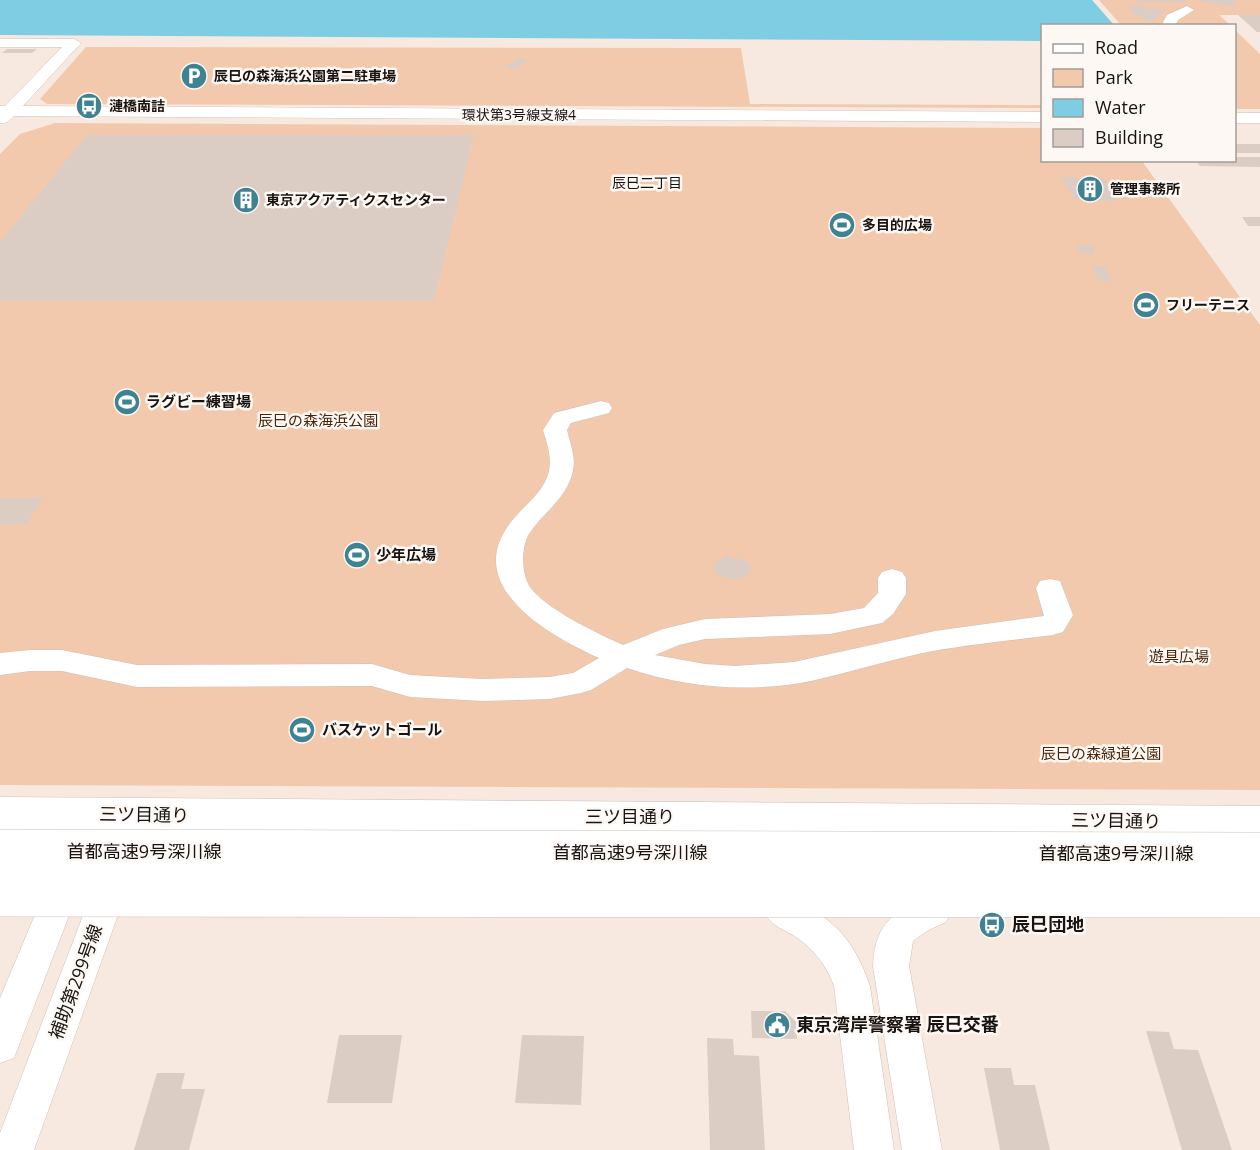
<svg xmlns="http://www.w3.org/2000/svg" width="1260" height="1150" font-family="'Open Sans','Noto Sans JP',sans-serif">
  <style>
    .green { fill: #f3c9ad }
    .water { fill: #7ecde2 }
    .building { fill: #dbcdc3 }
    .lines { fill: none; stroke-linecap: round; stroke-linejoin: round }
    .minor-casing { stroke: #cec0b6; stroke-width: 1 }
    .major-casing { stroke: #cec0b6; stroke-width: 1 }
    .minor { fill: #fff; fill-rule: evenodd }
    .major { fill: #fff; fill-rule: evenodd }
    .highway-bridge-casing { stroke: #cec0b6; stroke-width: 46; stroke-linecap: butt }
    .highway-bridge { stroke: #fff; stroke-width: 45 }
    .labels { text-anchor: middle; stroke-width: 5; stroke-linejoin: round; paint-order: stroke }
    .far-poi-label { font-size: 14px; font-weight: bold; fill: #181310; stroke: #fef8f4; text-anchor: start }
    .far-street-label { font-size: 14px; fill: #181310; stroke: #fef8f4 }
    .far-neighbourhood-label { font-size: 14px; fill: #181310; stroke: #fef8f4 }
    .poi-label { font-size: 15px; font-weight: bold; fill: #181310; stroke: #fef8f4; text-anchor: start }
    .park-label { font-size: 15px; fill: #492507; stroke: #fef8f4 }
    .near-street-label { font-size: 18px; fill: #181310; stroke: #fef8f4 }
    .near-poi-label { font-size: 18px; font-weight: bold; fill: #181310; stroke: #fef8f4; text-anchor: start }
  </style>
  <rect width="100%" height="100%" fill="#f7e9df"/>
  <g class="green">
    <polygon points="1099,0 1260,0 1260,15 1219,15 1230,25 1121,25"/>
    <polygon points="1235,30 1260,54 1260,109 1235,109"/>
    <polygon points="86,47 741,48 750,104 1042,105 1042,108 47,104 40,99"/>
    <polygon points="55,123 1042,128 1042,160 1142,161 1260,325 1260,790 0,785 0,154 20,134"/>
  </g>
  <polygon class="water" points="0,0 1092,0 1114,25 1042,26 1042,41 0,35"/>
  <g class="building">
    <polygon points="1136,0 1185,0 1188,2 1138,2"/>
    <polygon points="1196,0 1235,0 1235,4 1231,7"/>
    <polygon points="1130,5 1143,5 1147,9 1167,9 1151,22 1133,14 1130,9"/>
    <polygon points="1238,15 1260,15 1260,32 1257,32"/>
    <polygon points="7,49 37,49 32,53 2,53"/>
    <polygon points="520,58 530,60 514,69 504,67"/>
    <polygon points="87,135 474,135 434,300 0,300 0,242"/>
    <rect x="1234" y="144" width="26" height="9"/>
    <polygon points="1234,157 1260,157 1260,167 1200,166 1195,160 1234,160"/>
    <polygon points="1061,177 1104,178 1118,201 1075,200"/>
    <polygon points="1242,217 1260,217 1260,226 1248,226"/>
    <polygon points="1078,244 1095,247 1094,254 1077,252"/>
    <polygon points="1092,266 1105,267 1112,281 1099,281"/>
    <polygon points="0,498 43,498 27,524 0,524"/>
    <polygon points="727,556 744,560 750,566 749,574 734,580 717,575 714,572 714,563"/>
    <polygon points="751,1011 785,1011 796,1022 797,1039 752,1038"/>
    <polygon points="1146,1031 1169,1032 1174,1049 1198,1050 1232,1150 1182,1150"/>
    <polygon points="339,1035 402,1035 392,1103 327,1103"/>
    <polygon points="522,1035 584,1036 581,1105 515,1103"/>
    <polygon points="707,1038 733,1039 734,1055 759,1056 765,1150 710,1150"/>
    <polygon points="984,1068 1011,1068 1014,1085 1035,1085 1050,1150 1000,1150"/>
    <polygon points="157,1073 185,1073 181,1089 205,1089 189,1150 134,1150"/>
  </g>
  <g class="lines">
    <defs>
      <g id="minor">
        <polygon points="1187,6 1194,10 1178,20 1175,26 1161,26 1167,15"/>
        <path d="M 0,39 L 74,39 L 81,43 L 23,106 L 1042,112 L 1042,122 L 14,116 C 10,120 7,124 0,123 L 0,106 L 5,106 L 62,47 L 0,47 Z"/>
        <rect x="1234" y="113" width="26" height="10"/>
        <path d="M 601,401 L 609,403 L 612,408 L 609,413 L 571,423 L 567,430 C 570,443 576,457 573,470 C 568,498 543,512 529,534 C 521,547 521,574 530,587 C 545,609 599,634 623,645 L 663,629 L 705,619 L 830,614 L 864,608 L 878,593 L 878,578 L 882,572 L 892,569 L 902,572 L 906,578 L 906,594 L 893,614 L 882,623 L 830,634 L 705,639 L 679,645 L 655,655 L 705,664 L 735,666 L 794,662 L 935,631 L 1044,616 L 1036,588 L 1040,581 L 1050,579 L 1060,581 L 1073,615 L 1063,632 L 1053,635 C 1008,641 962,645 918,654 C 882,662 847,673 811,681 C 750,693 686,688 627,668 L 591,690 L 581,693 L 550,699 L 483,701 L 410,697 L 372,686 L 137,687 L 62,671 L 30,671 L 0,675 L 0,653 L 30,650 L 62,650 L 137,665 L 372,664 L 410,675 L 483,679 L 550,677 L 573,673 L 599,658 C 552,637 464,589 508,526 C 521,507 544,494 549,471 C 552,457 547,443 543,430 L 554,413 Z"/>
        <polygon points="65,867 77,872 82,882 14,1058 0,1063 0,998 53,872"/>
        <polygon points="112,869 124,874 129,884 34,1150 0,1150 0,1133 95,884 100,874"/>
        <path d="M 934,896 L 946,900 L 952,911 L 946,922 L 927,931 L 913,941 L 909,966 L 942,1150 L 902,1150 L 873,966 C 875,921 895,910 934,896 Z"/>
        <path d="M 782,897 C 831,914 853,937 870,986 L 894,1150 L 854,1150 L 834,986 C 826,964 813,948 793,935 C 780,928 771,925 764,912 L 770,901 Z"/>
      </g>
      <polygon id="major" points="0,797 1260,806 1260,840 0,829"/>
    </defs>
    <use href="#minor" class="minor-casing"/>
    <use href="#major" class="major-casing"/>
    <use href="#minor" class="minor"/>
    <use href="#major" class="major"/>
    <defs>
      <g id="highway-bridge">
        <polyline points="0,852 1260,855"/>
        <polyline points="0,894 1260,895"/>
      </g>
    </defs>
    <use href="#highway-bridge" class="highway-bridge-casing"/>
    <use href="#highway-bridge" class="highway-bridge"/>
  </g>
  <defs>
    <symbol id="parking-disc" viewBox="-11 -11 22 22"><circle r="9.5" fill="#3f8292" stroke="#fef8f4"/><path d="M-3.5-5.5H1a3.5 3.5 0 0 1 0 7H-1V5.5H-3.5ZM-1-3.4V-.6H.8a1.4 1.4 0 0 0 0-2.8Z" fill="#fff"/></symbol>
    <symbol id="bus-disc" viewBox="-11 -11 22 22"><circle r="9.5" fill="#3f8292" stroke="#fef8f4"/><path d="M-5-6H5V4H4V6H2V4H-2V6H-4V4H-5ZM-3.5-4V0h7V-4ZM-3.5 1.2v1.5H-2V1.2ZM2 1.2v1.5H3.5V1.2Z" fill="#fff"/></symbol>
    <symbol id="building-disc" viewBox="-11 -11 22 22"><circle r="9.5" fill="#3f8292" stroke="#fef8f4"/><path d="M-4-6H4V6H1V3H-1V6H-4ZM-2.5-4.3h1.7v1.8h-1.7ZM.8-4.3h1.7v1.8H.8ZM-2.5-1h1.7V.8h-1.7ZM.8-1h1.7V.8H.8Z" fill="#fff"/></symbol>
    <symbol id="stadium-disc" viewBox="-11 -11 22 22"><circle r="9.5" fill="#3f8292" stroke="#fef8f4"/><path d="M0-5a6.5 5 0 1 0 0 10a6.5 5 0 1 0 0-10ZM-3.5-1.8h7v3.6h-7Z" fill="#fff"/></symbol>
    <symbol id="civic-disc" viewBox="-11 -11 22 22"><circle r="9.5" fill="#3f8292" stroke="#fef8f4"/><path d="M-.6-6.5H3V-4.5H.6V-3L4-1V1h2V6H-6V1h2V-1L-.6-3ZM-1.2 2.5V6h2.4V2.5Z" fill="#fff"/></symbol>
  </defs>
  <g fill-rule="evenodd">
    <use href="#parking-disc" x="179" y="61" width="30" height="30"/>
    <use href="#bus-disc" x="74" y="91" width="30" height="30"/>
    <use href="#building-disc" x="1075" y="174" width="30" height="30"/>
    <use href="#building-disc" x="231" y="185" width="30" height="30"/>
    <use href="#stadium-disc" x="827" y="210" width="30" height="30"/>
    <use href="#stadium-disc" x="1131" y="290" width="30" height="30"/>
    <use href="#stadium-disc" x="112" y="387" width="30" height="30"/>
    <use href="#stadium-disc" x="342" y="540" width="30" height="30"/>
    <use href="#stadium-disc" x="287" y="715" width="30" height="30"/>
    <use href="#bus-disc" x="977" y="910" width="30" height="30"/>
    <use href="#civic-disc" x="762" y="1010" width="30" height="30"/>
  </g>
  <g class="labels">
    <g class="far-poi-label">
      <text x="214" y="81">辰巳の森海浜公園第二駐車場</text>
      <text x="109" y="111">漣橋南詰</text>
      <text x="1110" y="194">管理事務所</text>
      <text x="266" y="205">東京アクアティクスセンター</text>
      <text x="862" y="230">多目的広場</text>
      <text x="1166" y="310">フリーテニス</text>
    </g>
    <g class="far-street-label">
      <text x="519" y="120">環状第3号線支線4</text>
    </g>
    <g class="far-neighbourhood-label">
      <text x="647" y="188">辰巳二丁目</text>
    </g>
    <g class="poi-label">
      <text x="146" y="407">ラグビー練習場</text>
      <text x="376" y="560">少年広場</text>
      <text x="322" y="735">バスケットゴール</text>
    </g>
    <g class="park-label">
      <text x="318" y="426">辰巳の森海浜公園</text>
      <text x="1179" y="662">遊具広場</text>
      <text x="1101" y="759">辰巳の森緑道公園</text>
    </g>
    <g class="near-street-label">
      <text transform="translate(144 815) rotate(1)" y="6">三ツ目通り</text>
      <text x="630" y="823">三ツ目通り</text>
      <text transform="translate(1116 821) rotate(1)" y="6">三ツ目通り</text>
      <text x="144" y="858">首都高速9号深川線</text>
      <text x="630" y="859">首都高速9号深川線</text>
      <text x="1116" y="860">首都高速9号深川線</text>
      <text transform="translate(76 982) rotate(-70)" y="6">補助第299号線</text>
    </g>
    <g class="near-poi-label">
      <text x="1012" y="931">辰巳団地</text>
      <text x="796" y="1031">東京湾岸警察署 辰巳交番</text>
    </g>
  </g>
  <rect x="1041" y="24" width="195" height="138" fill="#fef8f4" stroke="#a29c99" stroke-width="1.5"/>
  <rect x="1053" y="44" width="30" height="9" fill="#ffffff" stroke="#a29c99" stroke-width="1.5"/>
  <text x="1095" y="54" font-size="18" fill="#181310">Road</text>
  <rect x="1053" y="69" width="30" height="18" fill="#f3c9ad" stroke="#a29c99" stroke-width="1.5"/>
  <text x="1095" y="84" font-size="18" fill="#181310">Park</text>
  <rect x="1053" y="99" width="30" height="18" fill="#7ecde2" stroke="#a29c99" stroke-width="1.5"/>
  <text x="1095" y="114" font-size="18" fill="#181310">Water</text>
  <rect x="1053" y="129" width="30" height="18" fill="#dbcdc3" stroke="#a29c99" stroke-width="1.5"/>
  <text x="1095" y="144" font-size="18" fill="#181310">Building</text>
</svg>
